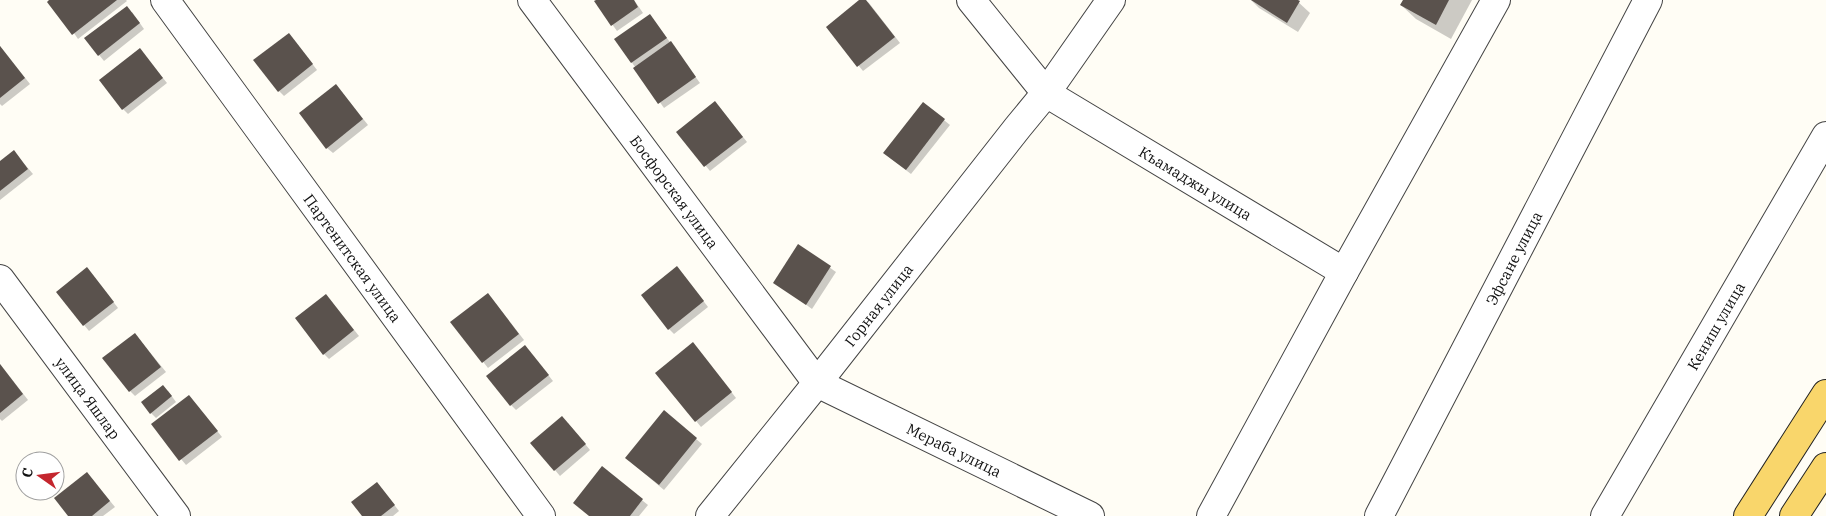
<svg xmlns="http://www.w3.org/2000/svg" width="1826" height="516" font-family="'IBM Plex Serif',serif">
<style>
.shadow{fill:#0003}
.building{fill:#5a524d}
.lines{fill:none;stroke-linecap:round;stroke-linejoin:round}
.minor-casing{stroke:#444;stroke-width:30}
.major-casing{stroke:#222;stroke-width:30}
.minor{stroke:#fff;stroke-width:28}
.major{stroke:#f9d66b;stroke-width:28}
.labels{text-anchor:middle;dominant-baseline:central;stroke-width:5;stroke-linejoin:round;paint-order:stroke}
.street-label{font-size:15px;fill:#111;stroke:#fff}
</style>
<rect width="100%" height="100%" fill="#fffdf5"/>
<g class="shadow">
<path d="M51,0H126L127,1L78,39Z"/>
<path d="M598,0H634L643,13L617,31L596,2Z"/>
<path d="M861,0H865L869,3L900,43L863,71L827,27Z"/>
<path d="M1251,0H1296L1310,13L1298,32L1259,8Z"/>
<path d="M1404,0H1472L1451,39L1416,19L1401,5Z"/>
<path d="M132,12L144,29L104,61L86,39Z"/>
<path d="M650,15L700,83L664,108L616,40Z"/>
<path d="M294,40L317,70L284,96L279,91Z"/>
<path d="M0,46L30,84L2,106L0,104Z"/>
<path d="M140,50L167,83L128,114L123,109Z"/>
<path d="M341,91L368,125L333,153L327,148Z"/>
<path d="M923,103L950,125L911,174L890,158Z"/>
<path d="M720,108L747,142L710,171L678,132Z"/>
<path d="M14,152L33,174L0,200V163Z"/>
<path d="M799,246L836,272L812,309L775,282Z"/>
<path d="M682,273L708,307L674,334L669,329Z"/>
<path d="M92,274L118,308L89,331L57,292Z"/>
<path d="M493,300L524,340L488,368L452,322Z"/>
<path d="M331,301L359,336L329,359L324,354Z"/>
<path d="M135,334L166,372L135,396L130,391Z"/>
<path d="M525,346L553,381L516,410L511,405Z"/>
<path d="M698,349L736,398L701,427L657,373Z"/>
<path d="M0,364L28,400L2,421L0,419Z"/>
<path d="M168,391L176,402L156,418L151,413Z"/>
<path d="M194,402L222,437L186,465L153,425Z"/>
<path d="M664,412L702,444L664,490L632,463Z"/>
<path d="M568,423L590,450L560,476L532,443Z"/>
<path d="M602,468L648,505L639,516H590Z"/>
<path d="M87,473L115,507L103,516H70Z"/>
<path d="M382,489L399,511L393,516H364Z"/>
</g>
<g class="building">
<path d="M49,0H117L72,35L47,2Z"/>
<path d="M596,0H634L638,7L611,26L594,1Z"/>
<path d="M859,0H866L895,37L857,67L826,27Z"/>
<path d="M1251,0H1298L1300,1L1287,23Z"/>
<path d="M1403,0H1449L1436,25L1400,5Z"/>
<path d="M127,6L140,23L98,56L84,38Z"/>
<path d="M650,14L667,38L631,63L614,39Z"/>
<path d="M289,33L313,64L278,92L253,60Z"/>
<path d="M671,41L696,77L658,104L633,68Z"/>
<path d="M0,46L25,78L0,98Z"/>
<path d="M140,48L163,78L122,110L99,80Z"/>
<path d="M336,84L363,119L326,149L299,113Z"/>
<path d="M715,101L743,137L704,167L676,132Z"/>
<path d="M923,102L945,119L906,170L883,153Z"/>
<path d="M14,150L28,169L0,191V161Z"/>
<path d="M798,244L831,266L806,305L773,283Z"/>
<path d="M677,266L704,301L668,330L641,295Z"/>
<path d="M87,267L114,302L83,326L56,292Z"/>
<path d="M488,293L519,334L482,363L450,322Z"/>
<path d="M326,294L354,330L323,355L295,318Z"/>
<path d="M135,333L161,367L129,392L102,358Z"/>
<path d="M693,342L732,392L695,422L655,373Z"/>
<path d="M525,345L549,375L510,406L486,376Z"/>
<path d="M0,364L23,394L0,413Z"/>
<path d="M163,385L172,396L150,414L141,402Z"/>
<path d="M189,395L218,431L179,461L151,424Z"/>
<path d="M664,410L697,438L659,485L625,458Z"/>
<path d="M562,416L586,444L554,471L530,443Z"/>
<path d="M602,466L643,499L630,516H589L573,503Z"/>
<path d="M87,472L110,501L92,516H68L54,498Z"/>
<path d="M377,482L395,505L381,516H362L351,502Z"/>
</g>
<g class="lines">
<defs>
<g id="minor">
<path id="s1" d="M165,0L541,516"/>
<path id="s2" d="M532,0L817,383L1090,516"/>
<path id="s3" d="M971,0L1046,93L1344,272"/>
<path id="s4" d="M0,279L176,516"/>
<path id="s5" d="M710,516L817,383L1018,127L1046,93L1111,0"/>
<path d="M1211,516L1344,272L1496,0"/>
<path id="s6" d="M1379,516L1648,0"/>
<path id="s7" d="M1605,516L1826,136"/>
</g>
<g id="major">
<path d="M1748,516L1826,394"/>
<path d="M1794,516L1826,467"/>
</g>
</defs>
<use href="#minor" class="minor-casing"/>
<use href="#major" class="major-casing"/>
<use href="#minor" class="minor"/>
<use href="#major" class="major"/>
</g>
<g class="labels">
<g class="street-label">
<text stroke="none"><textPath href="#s3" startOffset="294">Къамаджы улица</textPath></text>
<text stroke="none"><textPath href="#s2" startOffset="239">Босфорская улица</textPath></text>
<text stroke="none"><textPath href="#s1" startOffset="319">Партенитская улица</textPath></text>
<text stroke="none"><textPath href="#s6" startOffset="291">Эфсане улица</textPath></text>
<text stroke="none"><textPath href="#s5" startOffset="270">Горная улица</textPath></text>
<text stroke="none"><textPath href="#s7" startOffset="220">Кениш улица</textPath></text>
<text stroke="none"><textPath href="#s4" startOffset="148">улица Яшлар</textPath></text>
<text stroke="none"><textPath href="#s2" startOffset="630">Мераба улица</textPath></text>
</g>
</g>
<g transform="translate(40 476) rotate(284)"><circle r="24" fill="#ffffff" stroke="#a0a0a0"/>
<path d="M0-4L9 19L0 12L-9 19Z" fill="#c4262e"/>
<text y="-8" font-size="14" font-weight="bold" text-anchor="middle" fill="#111111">С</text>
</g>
</svg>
